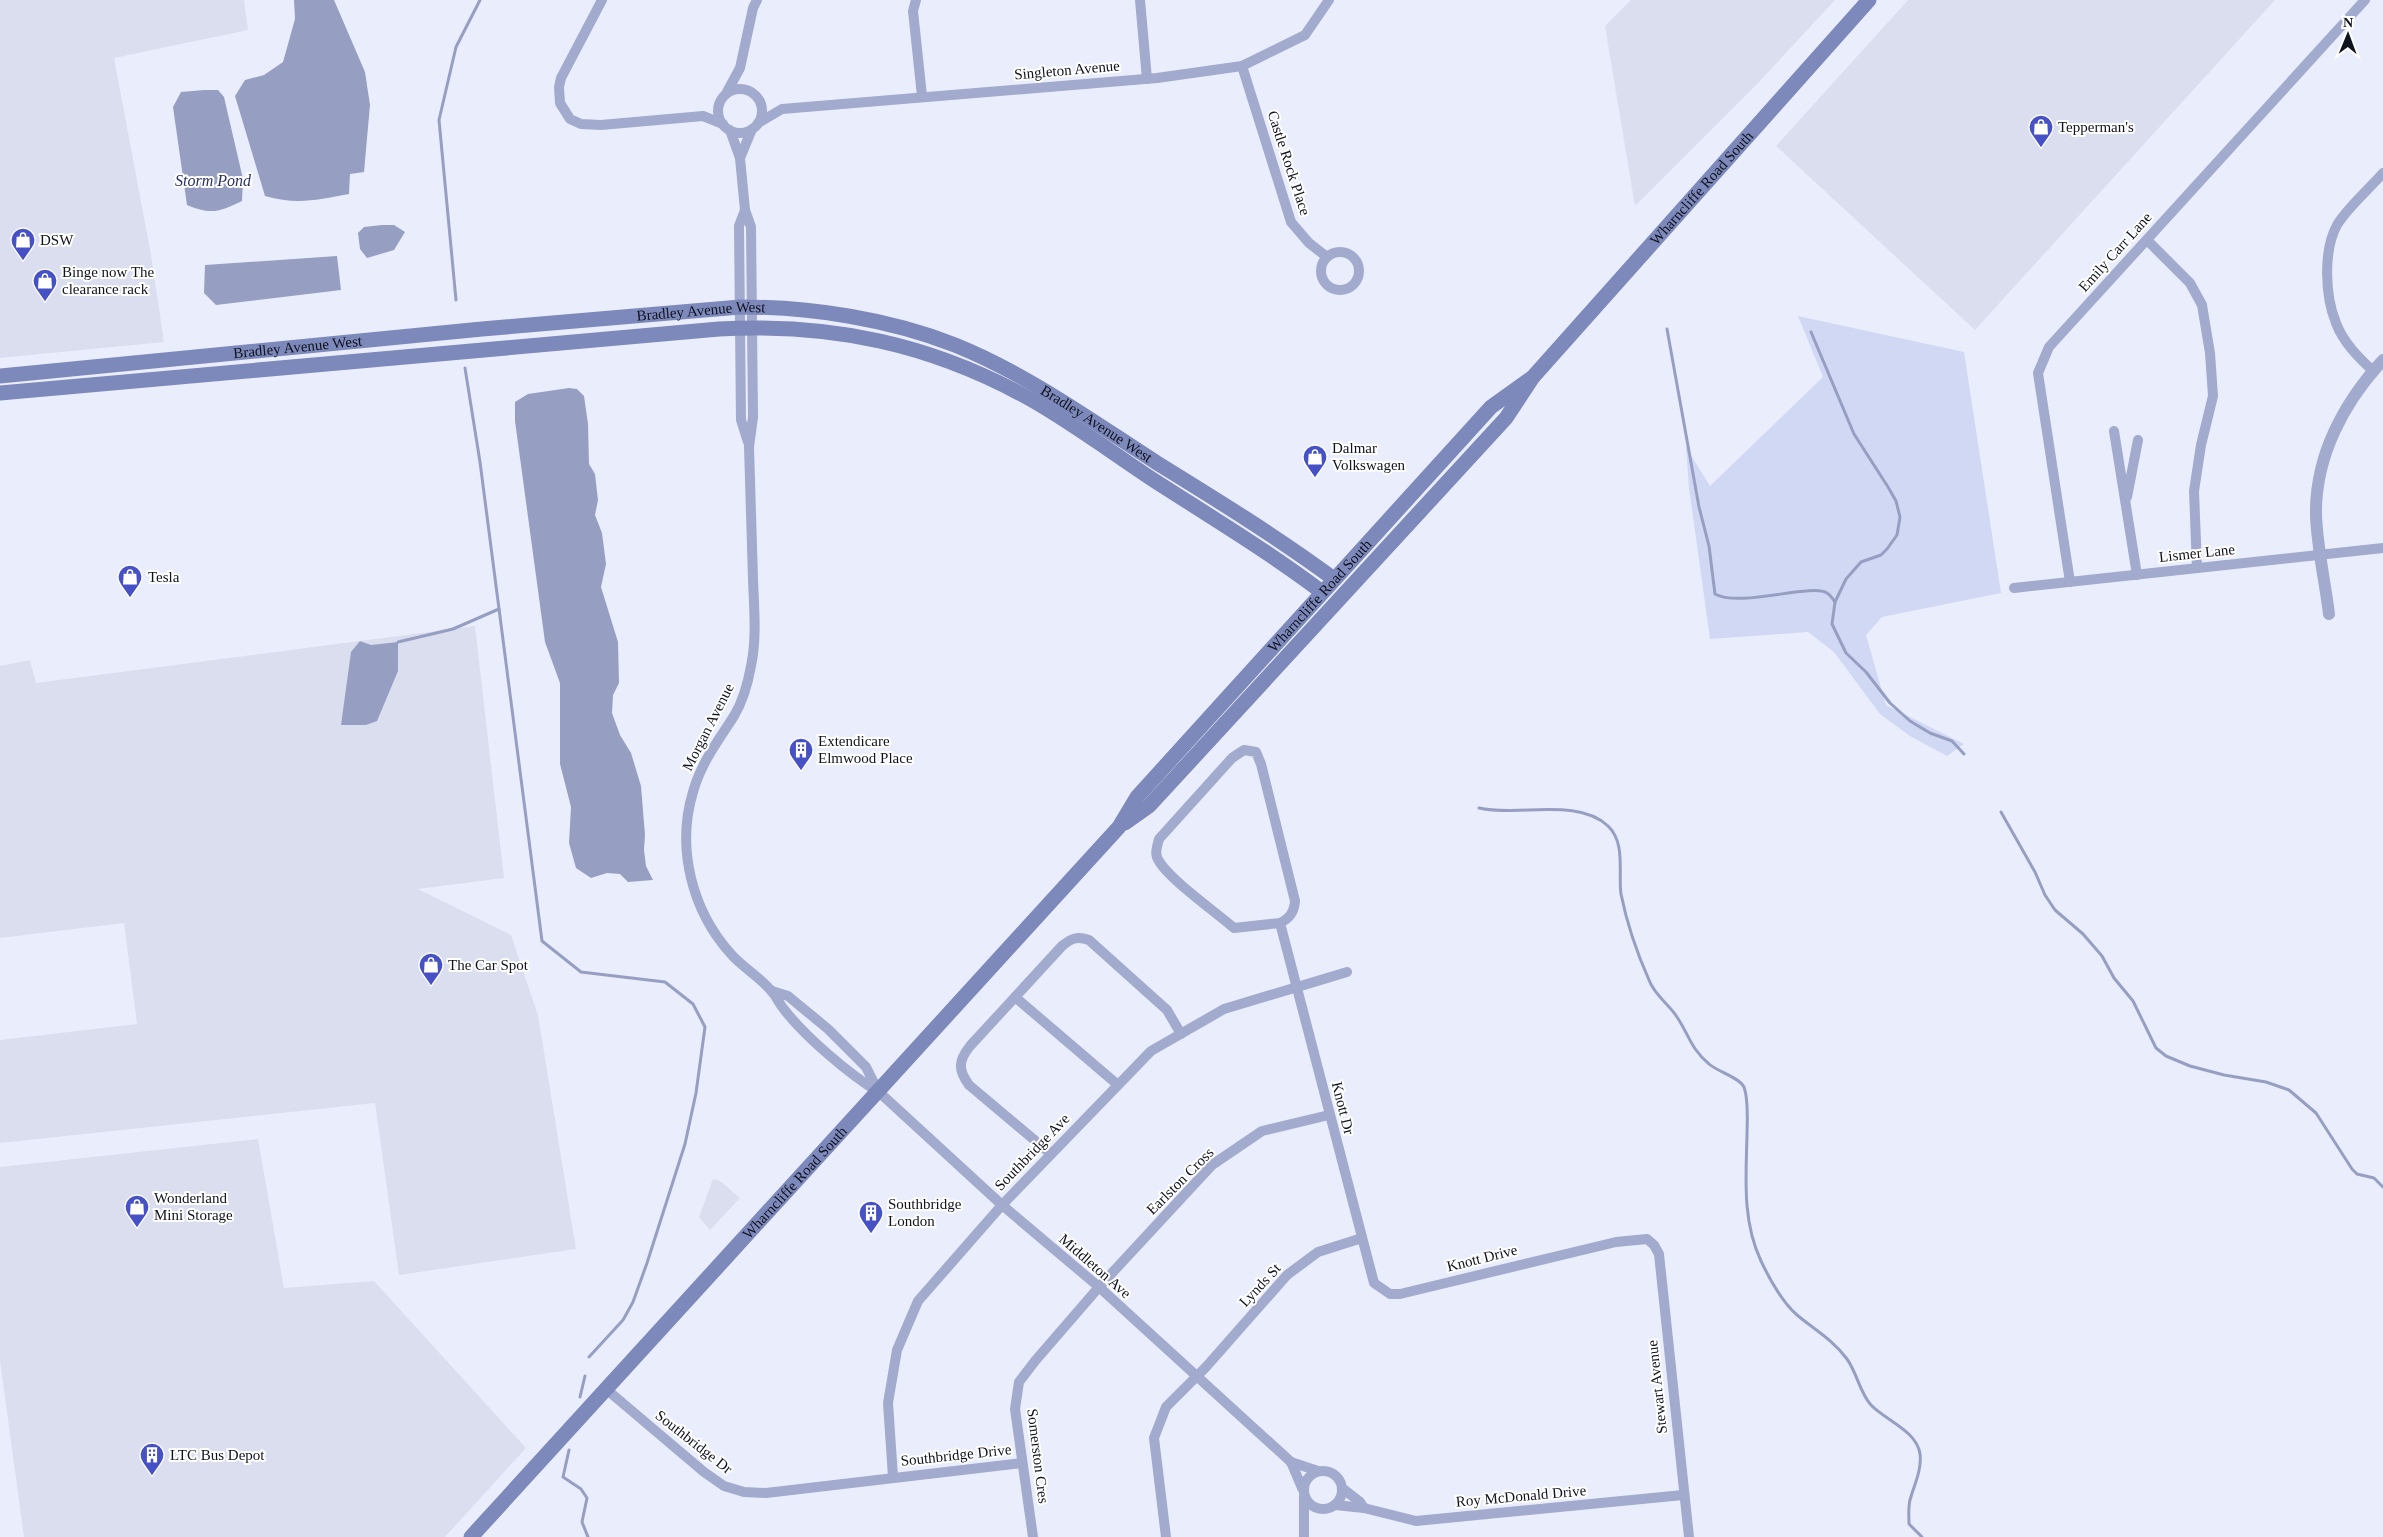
<svg xmlns="http://www.w3.org/2000/svg" width="2383" height="1537" font-family="'Times New Roman',serif">
<style>
.built{fill:#dadeef}
.green{fill:#d1d8f4}
.water{fill:#969fc2}
.lines{fill:none;stroke-linecap:round;stroke-linejoin:round}
.stream{stroke:#969fc2;stroke-width:3}
.minor{stroke:#a2aacd;stroke-width:10}
.tertiary{stroke:#a2aacd;stroke-width:12}
.secondary{stroke:#7d89bb;stroke-width:15}
.labels{text-anchor:middle;dominant-baseline:central;stroke-width:4;stroke-linejoin:round;paint-order:stroke}
.street-label{font-size:15px;fill:#10121e;stroke:#fff}
.poi-label{font-size:15px;fill:#10121e;stroke:#fff;text-anchor:start}
.water-label{font-size:16px;font-style:italic;fill:#2a3160;stroke:#fff}
</style>
<rect width="100%" height="100%" fill="#eaeefc"/>
<g class="built">
<path d="M0,0H244L248,30L114,58L151,255L164,342L0,358Z"/>
<path d="M1631,0H1835L1760,81L1635,206L1605,26Z"/>
<path d="M1908,0H2275L1975,330L1776,146Z"/>
<path d="M475,626L504,878L418,889L511,935L538,1015L576,1249L399,1275L375,1103L0,1143V1040L137,1024L124,923L0,938V666L30,660L36,683Z"/>
<path d="M258,1139L284,1288L374,1281L526,1448L445,1537H24L0,1361V1167Z"/>
<path d="M713,1179L720,1181L740,1198L710,1230L699,1217Z"/>
</g>
<path class="green" d="M1798,316L1964,352L2001,593L1882,617L1866,635L1886,705L1964,744L1947,756L1910,736L1880,714L1834,652L1808,632L1710,639L1689,488L1686,447L1710,486L1823,377Z"/>
<g class="water">
<path d="M294,0H334L365,72L370,105L364,172L350,174L349,194C318,200 296,205 265,196L235,96L245,80L264,75L283,62L295,19Z"/>
<path d="M204,90H218L224,97L243,179L242,201C219,212 211,215 187,205L173,107L181,92Z"/>
<path d="M382,225H394L405,232L394,250L367,258L360,249L358,233L364,227Z"/>
<path d="M337,256L341,290L216,305L204,293L205,265Z"/>
<path d="M569,388L577,389L584,396L588,424L589,464L595,474L598,500L595,515L602,533L606,564L601,587L618,642L619,683L613,695L612,713L620,735L631,753L641,786L645,835L644,850L646,866L653,880L628,882L620,874L607,873L591,878L576,868L569,843L571,807L560,764V683L545,642L515,421V402L528,394Z"/>
<path d="M360,641L371,645L398,642V671L377,721L366,725H341L351,652Z"/>
</g>
<g class="lines">
<g class="stream">
<path d="M456,300L439,120L456,47L480,0"/>
<path d="M1667,329L1699,507L1709,546L1715,594C1740,608 1811,583 1827,593C1830,595 1833,599 1835,602"/>
<path d="M1811,332L1854,434L1888,487L1896,501L1900,517L1897,535L1887,549L1881,555L1861,562L1846,579L1835,602L1832,624L1846,653L1866,672L1890,703L1910,721L1930,733L1952,741L1964,754"/>
<path d="M465,368L480,462L542,941L581,972L665,982L693,1004L705,1027L696,1093L685,1144L647,1263L633,1302L623,1320L589,1357"/>
<path d="M398,642L453,629L499,609"/>
<path d="M1479,808C1517,817 1578,797 1608,826C1626,843 1618,873 1621,894C1627,924 1637,953 1649,980C1655,996 1669,1004 1677,1017C1689,1035 1691,1049 1709,1064C1718,1072 1739,1077 1744,1087C1749,1101 1747,1121 1747,1135C1746,1177 1742,1221 1761,1261C1770,1280 1781,1301 1797,1315C1815,1330 1833,1340 1847,1359C1857,1373 1860,1393 1871,1405C1885,1420 1917,1431 1920,1454C1922,1470 1914,1485 1910,1500C1908,1508 1909,1516 1909,1524L1922,1537"/>
<path d="M2001,812L2035,872L2045,895L2055,910L2083,934L2102,956L2114,978L2133,1001L2156,1048L2166,1056L2190,1066L2224,1075L2266,1082L2289,1090L2316,1113L2352,1169L2357,1174L2374,1178L2383,1187"/>
<path d="M580,1397L585,1376"/>
<path d="M569,1450L563,1477L581,1489L587,1498L582,1522L588,1537"/>
</g>
<g class="minor">
<path d="M602,0L561,78L559,87L560,103L570,119L581,124L601,125L703,116L723,124"/>
<path d="M916,0L913,11L922,96"/>
<path d="M1140,0L1147,79"/>
<path d="M1242,66L1291,222L1309,243L1327,257"/>
<circle cx="740" cy="111" r="22"/>
<path d="M727,92L740,68L753,8L757,0"/>
<path d="M758,123L782,109L1157,78L1242,66L1305,35L1329,0"/>
<path d="M730,130L740,158L745,210L751,227L753,417L749,447C750,491 752,535 753,579C754,608 757,638 751,666C748,683 743,701 734,716C718,741 701,763 693,792C676,848 692,911 731,954C743,968 762,978 773,993C777,998 779,1003 783,1008C804,1036 850,1075 880,1093L1002,1205L1099,1287L1291,1462L1318,1471"/>
<path d="M740,158L752,129"/>
<path d="M745,210L739,226L741,420L748,442"/>
<path d="M2147,240L2190,283L2202,305L2210,353L2213,396L2201,445L2194,491L2197,568"/>
<circle cx="1340" cy="271" r="19"/>
<path d="M2373,371C2358,357 2343,342 2336,323C2325,296 2323,251 2337,225C2347,208 2369,189 2383,173"/>
<path d="M2114,431L2137,575"/>
<path d="M2127,497L2138,440"/>
<path d="M2070,582L2038,373L2049,347L2365,0"/>
<path d="M2014,588L2383,548"/>
<path d="M1280,923L1234,928C1217,913 1169,879 1159,861C1154,854 1157,847 1159,839L1232,758L1244,750L1256,752L1261,764L1295,901C1294,912 1290,918 1280,923L1374,1283L1390,1294H1400L1616,1242L1647,1239L1654,1245L1659,1254L1689,1537"/>
<path d="M772,991L788,996L828,1029L866,1067L879,1093"/>
<path d="M1015,997L1118,1085"/>
<path d="M1051,1154L969,1085C958,1070 958,1061 970,1046L1062,946C1072,938 1077,936 1089,940L1167,1010L1181,1034"/>
<path d="M606,1389L704,1472L724,1486L744,1492L766,1493L1022,1463"/>
<path d="M1291,1462L1303,1490"/>
<circle cx="1323" cy="1490" r="19"/>
<path d="M893,1477L888,1403L897,1350L918,1301L1002,1205L1151,1051L1224,1009L1347,972"/>
<path d="M1342,1488L1360,1502L1364,1508"/>
<path d="M1335,1505L1364,1508L1416,1521L1683,1495"/>
<path d="M1033,1537L1015,1409L1019,1382L1035,1361L1099,1287L1212,1165L1262,1131L1329,1115"/>
<path d="M1166,1537L1154,1438L1166,1407L1206,1367L1287,1275L1318,1252L1362,1238"/>
<path d="M1304,1537V1496"/>
</g>
<path class="tertiary" d="M2329,614C2325,581 2317,547 2316,515C2315,456 2344,402 2383,360"/>
<g class="secondary">
<path id="s1" d="M0,376L482,329L740,307C812,307 889,319 955,345C1027,374 1092,421 1157,463C1217,500 1277,537 1334,579"/>
<path d="M0,393L719,329C833,323 932,344 1032,400C1074,424 1114,454 1155,481C1211,517 1269,552 1322,592"/>
<path id="s2" d="M1125,823L1149,806L1506,418L1533,377L1869,0"/>
<path id="s3" d="M471,1537C686,1300 904,1065 1119,827L1137,797L1491,407L1533,377"/>
</g>
</g>
<defs>
<symbol id="shop-pin" viewBox="-11 -11 22 30"><path d="M0 17L-7.5 6A9.5 9.5 0 1 1 7.5 6Z" fill="#4751c6" stroke="#fff"/><path d="M-5-2.5h2.3a2.7 3.5 0 0 1 5.4 0H5L5.5 6h-11ZM-1.5-2.5h3a1.5 2.3 0 0 0-3 0Z" fill="#fff"/></symbol>
<symbol id="building-pin" viewBox="-11 -11 22 30"><path d="M0 17L-7.5 6A9.5 9.5 0 1 1 7.5 6Z" fill="#4751c6" stroke="#fff"/><path d="M-4-6H4V6H1V3H-1V6H-4ZM-2.5-4.3h1.7v1.8h-1.7ZM.8-4.3h1.7v1.8H.8ZM-2.5-1h1.7V.8h-1.7ZM.8-1h1.7V.8H.8Z" fill="#fff"/></symbol>
</defs>
<g fill-rule="evenodd">
<use href="#shop-pin" x="2027" y="113" width="28" height="38"/>
<use href="#shop-pin" x="9" y="226" width="28" height="38"/>
<use href="#shop-pin" x="31" y="267" width="28" height="38"/>
<use href="#shop-pin" x="1301" y="443" width="28" height="38"/>
<use href="#shop-pin" x="116" y="563" width="28" height="38"/>
<use href="#building-pin" x="787" y="736" width="28" height="38"/>
<use href="#shop-pin" x="417" y="951" width="28" height="38"/>
<use href="#shop-pin" x="123" y="1193" width="28" height="38"/>
<use href="#building-pin" x="857" y="1199" width="28" height="38"/>
<use href="#building-pin" x="138" y="1441" width="28" height="38"/>
</g>
<g class="labels">
<g class="street-label">
<text transform="translate(1067 70) rotate(-5)">Singleton Avenue</text>
<text transform="translate(1289 163) rotate(72)">Castle Rock Place</text>
<text stroke="none"><textPath href="#s2" startOffset="859">Wharncliffe Road South</textPath></text>
<text transform="translate(2115 252) rotate(-48)">Emily Carr Lane</text>
<text stroke="none"><textPath href="#s1" startOffset="704">Bradley Avenue West</textPath></text>
<text stroke="none"><textPath href="#s1" startOffset="299">Bradley Avenue West</textPath></text>
<text stroke="none"><textPath href="#s1" startOffset="1125">Bradley Avenue West</textPath></text>
<text transform="translate(2197 553) rotate(-6)">Lismer Lane</text>
<text stroke="none"><textPath href="#s3" startOffset="1268">Wharncliffe Road South</textPath></text>
<text transform="translate(708 727) rotate(-63)">Morgan Avenue</text>
<text transform="translate(1343 1108) rotate(76)">Knott Dr</text>
<text transform="translate(1032 1152) rotate(-46)">Southbridge Ave</text>
<text transform="translate(1180 1181) rotate(-45)">Earlston Cross</text>
<text stroke="none"><textPath href="#s3" startOffset="480">Wharncliffe Road South</textPath></text>
<text transform="translate(1482 1258) rotate(-14)">Knott Drive</text>
<text transform="translate(1095 1266) rotate(41)">Middleton Ave</text>
<text transform="translate(1260 1285) rotate(-47)">Lynds St</text>
<text transform="translate(1657 1387) rotate(-96)">Stewart Avenue</text>
<text transform="translate(694 1442) rotate(38)">Southbridge Dr</text>
<text transform="translate(956 1455) rotate(-6)">Southbridge Drive</text>
<text transform="translate(1038 1456) rotate(83)">Somerston Cres</text>
<text transform="translate(1521 1496) rotate(-5)">Roy McDonald Drive</text>
</g>
<g class="poi-label">
<text x="2058" y="127">Tepperman's</text>
<text x="40" y="240">DSW</text>
<text x="62" y="272">Binge now The<tspan x="62" dy="17">clearance rack</tspan></text>
<text x="1332" y="448">Dalmar<tspan x="1332" dy="17">Volkswagen</tspan></text>
<text x="148" y="577">Tesla</text>
<text x="818" y="741">Extendicare<tspan x="818" dy="17">Elmwood Place</tspan></text>
<text x="448" y="965">The Car Spot</text>
<text x="154" y="1198">Wonderland<tspan x="154" dy="17">Mini Storage</tspan></text>
<text x="888" y="1204">Southbridge<tspan x="888" dy="17">London</tspan></text>
<text x="170" y="1455">LTC Bus Depot</text>
</g>
<g class="water-label">
<text x="213" y="180">Storm Pond</text>
</g>
</g>
<g transform="translate(2348 35) rotate(1)" stroke="#ffffff" stroke-width="4" paint-order="stroke">
<path d="M0-4L9 19L0 12L-9 19Z" fill="#10121e"/>
<text y="-8" font-size="14" font-weight="bold" text-anchor="middle" fill="#10121e">N</text>
</g>
</svg>
